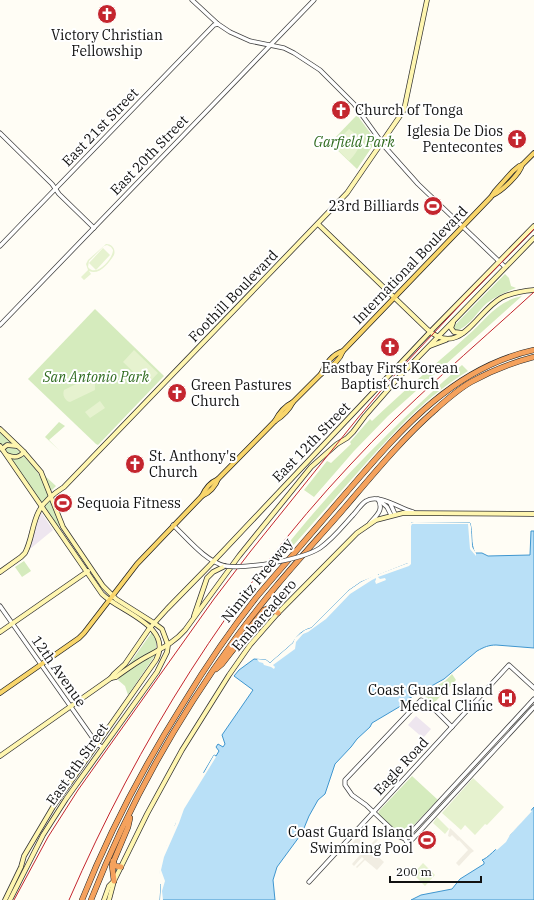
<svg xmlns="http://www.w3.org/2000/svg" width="534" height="900" font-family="'IBM Plex Serif',serif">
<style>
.industrial{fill:#eee6ef}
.green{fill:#d5ebbd}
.pitch{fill:#e6f2cf;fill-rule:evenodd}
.plaza{fill:#f1ede2}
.water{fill:#b9e0f7;stroke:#3f96cf}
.pier{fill:#fffdf5}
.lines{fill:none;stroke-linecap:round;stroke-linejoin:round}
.tertiary-casing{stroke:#444;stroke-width:5}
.secondary-casing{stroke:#333;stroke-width:5.5}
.primary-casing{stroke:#222;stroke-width:5.5}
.motorway-casing{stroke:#222;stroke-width:6}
.tertiary{stroke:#fff;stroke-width:3.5}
.secondary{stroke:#fff6b0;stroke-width:4}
.primary{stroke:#f9d66b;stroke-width:4}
.motorway{stroke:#f5a25d;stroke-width:5}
.rail{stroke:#c4262e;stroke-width:1}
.tertiary-bridge-casing{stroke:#444;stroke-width:5;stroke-linecap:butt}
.tertiary-bridge{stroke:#fff;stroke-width:3.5}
.labels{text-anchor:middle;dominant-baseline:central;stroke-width:4;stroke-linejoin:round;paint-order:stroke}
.poi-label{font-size:14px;fill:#111;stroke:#fff;text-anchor:start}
.street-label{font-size:14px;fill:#111;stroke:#fff}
.park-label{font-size:14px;font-style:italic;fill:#2f6b1f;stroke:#fff}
</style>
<rect width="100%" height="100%" fill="#fffdf5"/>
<g class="industrial">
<path d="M41,512L53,530L30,549L29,548Z"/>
<path d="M416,716L431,729L423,738L408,725Z"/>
</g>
<g class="green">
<path d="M357,115L376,141L357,169L330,143Z"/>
<path d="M505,274L509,278L511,286L516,288C506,292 496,296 487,303C477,312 469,327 456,331L454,330V326Z"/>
<path d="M522,296L388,416L354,451L314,497L304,490L327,461L331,463L351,444L350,442L370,419L372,421C403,391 435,365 466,337C486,320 495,302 522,296Z"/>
<path d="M95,309L164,376L98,445L96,444L28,379Z"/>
<path d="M462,365L468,371C427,396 398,428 366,463C338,494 311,526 283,557L276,559C331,488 395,424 462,365Z"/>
<path d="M59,422L65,426L49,440L60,451L45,437Z"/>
<path d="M0,432L34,467L43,481L44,475L56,486L48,494L60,525L58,526L0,443Z"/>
<path d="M24,561L31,571L22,577L15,567Z"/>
<path d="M152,632L156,641V654L128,695L125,686L118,680Z"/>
<path d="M452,674L456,680L433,704L422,694L445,681Z"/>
<path d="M412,776L438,800L406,833L395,830L378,814L379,811Z"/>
</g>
<g class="pitch">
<path d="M349,129C365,140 360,149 349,161L334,146V144Z"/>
<path d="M106,244C112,244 116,249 114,255C109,263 99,276 89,271L91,274L84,280L81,277L88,270L86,264L88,260ZM107,245L111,247L113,250C113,259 96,278 88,267L89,261L104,246Z"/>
<path d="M103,248L110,255L96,270L89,263Z"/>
<path d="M134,350L158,373L147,385L123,362Z"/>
<path d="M90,377L95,382V390L70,402C65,401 62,395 64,390Z"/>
<path d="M100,401L105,408L90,418L85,412Z"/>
<path d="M473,778L504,807L487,825L485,824L475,835L465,825L461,830L442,813Z"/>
<path d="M437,817L449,829L445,834L433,823Z"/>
<path d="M423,863L435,875L425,886L413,874Z"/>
</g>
<g class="plaza">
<path d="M450,828L474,851L471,853L459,866L456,863L468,850L459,840L458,841L452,835L450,837L448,836L449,831Z"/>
<path d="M357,837L368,847L376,839L378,840L370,849L371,850L379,842L381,843L373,852L384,862L377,870L365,860L357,868L356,867L364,859L362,857L354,866L352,864L360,855L350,846Z"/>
</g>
<g class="water">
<path d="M411,523H470C473,533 470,543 475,553H482L488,556L530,555L531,531H534V648L496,645C489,645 484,647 477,651L444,679L408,699L399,707L372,723L370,727L357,739L351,747L335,764L325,794L318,800L309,816L302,833L277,867L273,880L275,900H160L161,885L160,864L181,811L214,755L216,756L219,751L216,747L218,744L223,747L225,744L222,735L253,690L234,676L239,670L254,659L266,660L270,663L293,643C297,635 303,630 311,628L348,591L361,582L409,563L410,525Z"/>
<path d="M534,807V900H411L421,895L452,889L460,879L484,864V862L482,860C491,858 525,817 534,807Z"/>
</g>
<g class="pier">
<path d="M414,522L470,523L471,527L472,547L476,553V556L470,549L468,524H412L411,526V564L409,566L378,577L380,579L385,578L386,580L376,584L375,581L376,580V578L372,580L350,594L326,619L308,632L303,634L296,642L295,649L273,665L275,667L274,669L271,667L264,665L263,663L259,662L257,659L266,660L270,663L293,643L295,638L305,630L311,628L348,591L361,582L375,575H379V574L408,563V526L410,523Z"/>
<path d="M214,755L216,757L184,809L179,823L164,857L161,870L165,881L162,891L163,900H160L161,884H159V880L160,879L159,870H157L159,856L161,855L166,846L171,830L175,825L179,809L183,805L202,772L204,773Z"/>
<path d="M529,809L532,811L510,835L506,842L497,850L495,849V847L504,839Z"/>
</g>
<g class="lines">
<defs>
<g id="tertiary">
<path d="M192,0L218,24L230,32L250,41L284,48L294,53L320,70L354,104L385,147L418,184L505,267"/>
<path d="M0,133L52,184L59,194L94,228"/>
<path d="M0,246L214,25L218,24"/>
<path d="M0,325L314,0"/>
<path d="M379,500L387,507L391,515"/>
<path d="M390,503L395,514"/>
<path d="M353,515C357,511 361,504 366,501C378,493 399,508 413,512"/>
<path d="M370,523C377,515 384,510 378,499"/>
<path d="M173,525C188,539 205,561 225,566"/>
<path d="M0,606L97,744L102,747"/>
<path d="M452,727L427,702L421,700L345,780V785L352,795L366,805L400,837L405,839L408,844L534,707"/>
<path d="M405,839L534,699"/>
<path d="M309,882L509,665L534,688"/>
</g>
<g id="secondary">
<path d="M318,224L427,329C460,359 476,312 501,298C511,293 523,291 534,290"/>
<path d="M453,323L451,328L454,332L463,333"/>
<path d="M430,346L446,340"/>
<path d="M0,429L24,452L41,472L63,527L103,586L116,599L154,623L162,629L168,645L167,652L157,672L66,799L43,835L10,900"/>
<path d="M0,446L102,594C120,612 174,626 156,660L53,807L24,856L21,867L5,900"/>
<path d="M2,449L7,445L17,446"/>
<path d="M7,455C14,458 19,458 24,452"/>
<path d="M0,572L21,557L25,553C32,540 32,524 39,511C44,501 56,492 64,487L347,193L404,110L427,0"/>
<path d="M194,616L207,578L213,572L225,566"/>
<path d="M0,632L88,571"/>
<path d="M111,678L114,674L125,664L149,629L167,609L210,565L430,332L534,226"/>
<path d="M0,756L111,678L116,677C126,670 135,663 146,657C160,649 174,643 185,630L239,556L311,467L337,444L347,438L353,432L365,416L400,376L534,238"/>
<path d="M104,900L109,886L114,881"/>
<path d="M109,900L114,881L147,814L182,750L229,675L250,645L278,613L357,533L376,520L403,513L534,514"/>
</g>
<g id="primary">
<path d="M493,195C502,191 520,174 522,165"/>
<path d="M321,374C325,364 333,354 343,351L491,197L495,191L513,171L519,166L522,165L534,153"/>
<path d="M275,421C279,413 285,406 293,402L321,374C329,369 340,360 343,351"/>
<path d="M202,496C209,493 216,486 218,479"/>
<path d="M0,693L79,638L84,633L137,564L202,496C205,489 211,482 218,479L275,421C283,416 289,410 293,402"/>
</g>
<g id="motorway">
<path d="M216,669L222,664L264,610L269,608L273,609L278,613"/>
<path d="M113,861L115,866L121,867"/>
<path d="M114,881L112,865L128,827L130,818"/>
<path d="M82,900C109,832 144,766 183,704C206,666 231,629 259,594C288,560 317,527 346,493C399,432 451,368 534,350"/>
<path d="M91,900C127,808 177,719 235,639C267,594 305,553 341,512C371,477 400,441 434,411C445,401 457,390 471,382C491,371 511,363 534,357"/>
</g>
</defs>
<use href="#tertiary" class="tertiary-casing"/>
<use href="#secondary" class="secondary-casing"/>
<use href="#primary" class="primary-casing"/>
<use href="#motorway" class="motorway-casing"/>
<use href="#tertiary" class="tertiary"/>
<use href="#secondary" class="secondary"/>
<use href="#primary" class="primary"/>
<use href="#motorway" class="motorway"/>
<g class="rail">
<path d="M14,900L48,837L78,790L214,599L250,552L357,419L390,380L460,305L534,229"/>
<path d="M69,900C138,741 231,592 350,465C407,403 472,349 534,292"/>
</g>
<defs>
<path id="tertiary-bridge" d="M225,566C247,569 301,560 320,548C333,539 343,526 353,515"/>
</defs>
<use href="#tertiary-bridge" class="tertiary-bridge-casing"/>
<use href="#tertiary-bridge" class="tertiary-bridge"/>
</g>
<defs>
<symbol id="church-disc" viewBox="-11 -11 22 22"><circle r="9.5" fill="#c4262e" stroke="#fff"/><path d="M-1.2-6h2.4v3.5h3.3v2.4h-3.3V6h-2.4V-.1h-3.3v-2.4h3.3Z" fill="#fff"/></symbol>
<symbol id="stadium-disc" viewBox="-11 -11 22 22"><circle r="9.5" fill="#c4262e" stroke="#fff"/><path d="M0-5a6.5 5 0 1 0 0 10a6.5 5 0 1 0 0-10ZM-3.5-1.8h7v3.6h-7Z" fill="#fff"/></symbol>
<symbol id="hospital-disc" viewBox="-11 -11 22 22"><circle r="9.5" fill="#c4262e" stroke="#fff"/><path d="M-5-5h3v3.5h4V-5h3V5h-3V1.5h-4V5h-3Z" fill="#fff"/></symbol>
</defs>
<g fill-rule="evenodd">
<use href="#church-disc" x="96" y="3" width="22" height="22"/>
<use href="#church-disc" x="330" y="99" width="22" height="22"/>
<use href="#church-disc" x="506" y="128" width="22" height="22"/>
<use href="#stadium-disc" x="422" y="195" width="22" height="22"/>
<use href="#church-disc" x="379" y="336" width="22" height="22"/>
<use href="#church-disc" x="166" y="382" width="22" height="22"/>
<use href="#church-disc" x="124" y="453" width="22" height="22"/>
<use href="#stadium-disc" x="52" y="492" width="22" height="22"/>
<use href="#hospital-disc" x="496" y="687" width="22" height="22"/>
<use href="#stadium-disc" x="416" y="829" width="22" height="22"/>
</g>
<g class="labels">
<g class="poi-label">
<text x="107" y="35" text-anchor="middle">Victory Christian<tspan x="107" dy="16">Fellowship</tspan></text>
<text x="355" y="110">Church of Tonga</text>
<text x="503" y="131" text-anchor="end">Iglesia De Dios<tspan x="503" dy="16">Pentecontes</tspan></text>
<text x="419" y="206" text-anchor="end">23rd Billiards</text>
<text x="390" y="368" text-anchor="middle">Eastbay First Korean<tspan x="390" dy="16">Baptist Church</tspan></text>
<text x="191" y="385">Green Pastures<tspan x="191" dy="16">Church</tspan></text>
<text x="149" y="456">St. Anthony's<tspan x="149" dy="16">Church</tspan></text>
<text x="77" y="503">Sequoia Fitness</text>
<text x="493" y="690" text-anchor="end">Coast Guard Island<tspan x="493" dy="16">Medical Clinic</tspan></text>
<text x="413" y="832" text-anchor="end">Coast Guard Island<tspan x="413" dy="16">Swimming Pool</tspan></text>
</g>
<g class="street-label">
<text transform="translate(100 127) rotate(-46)">East 21st Street</text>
<text transform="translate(149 155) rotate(-46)">East 20th Street</text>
<text transform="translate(410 265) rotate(-46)">International Boulevard</text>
<text transform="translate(233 296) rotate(-46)">Foothill Boulevard</text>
<text transform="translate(311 442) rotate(-46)">East 12th Street</text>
<text transform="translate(257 580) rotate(-51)">Nimitz Freeway</text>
<text transform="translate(264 615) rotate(-49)">Embarcadero</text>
<text transform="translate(59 671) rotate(55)">12th Avenue</text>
<text transform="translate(77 764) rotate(-55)">East 8th Street</text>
<text transform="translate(401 766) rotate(-47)">Eagle Road</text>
</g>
<g class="park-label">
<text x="354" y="142">Garfield Park</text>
<text x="96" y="377">San Antonio Park</text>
</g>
</g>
<path d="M390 876v6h91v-6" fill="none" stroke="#111111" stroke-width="2"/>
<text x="396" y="876" font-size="12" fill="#111111" stroke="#ffffff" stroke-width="3" paint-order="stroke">200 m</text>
</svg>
